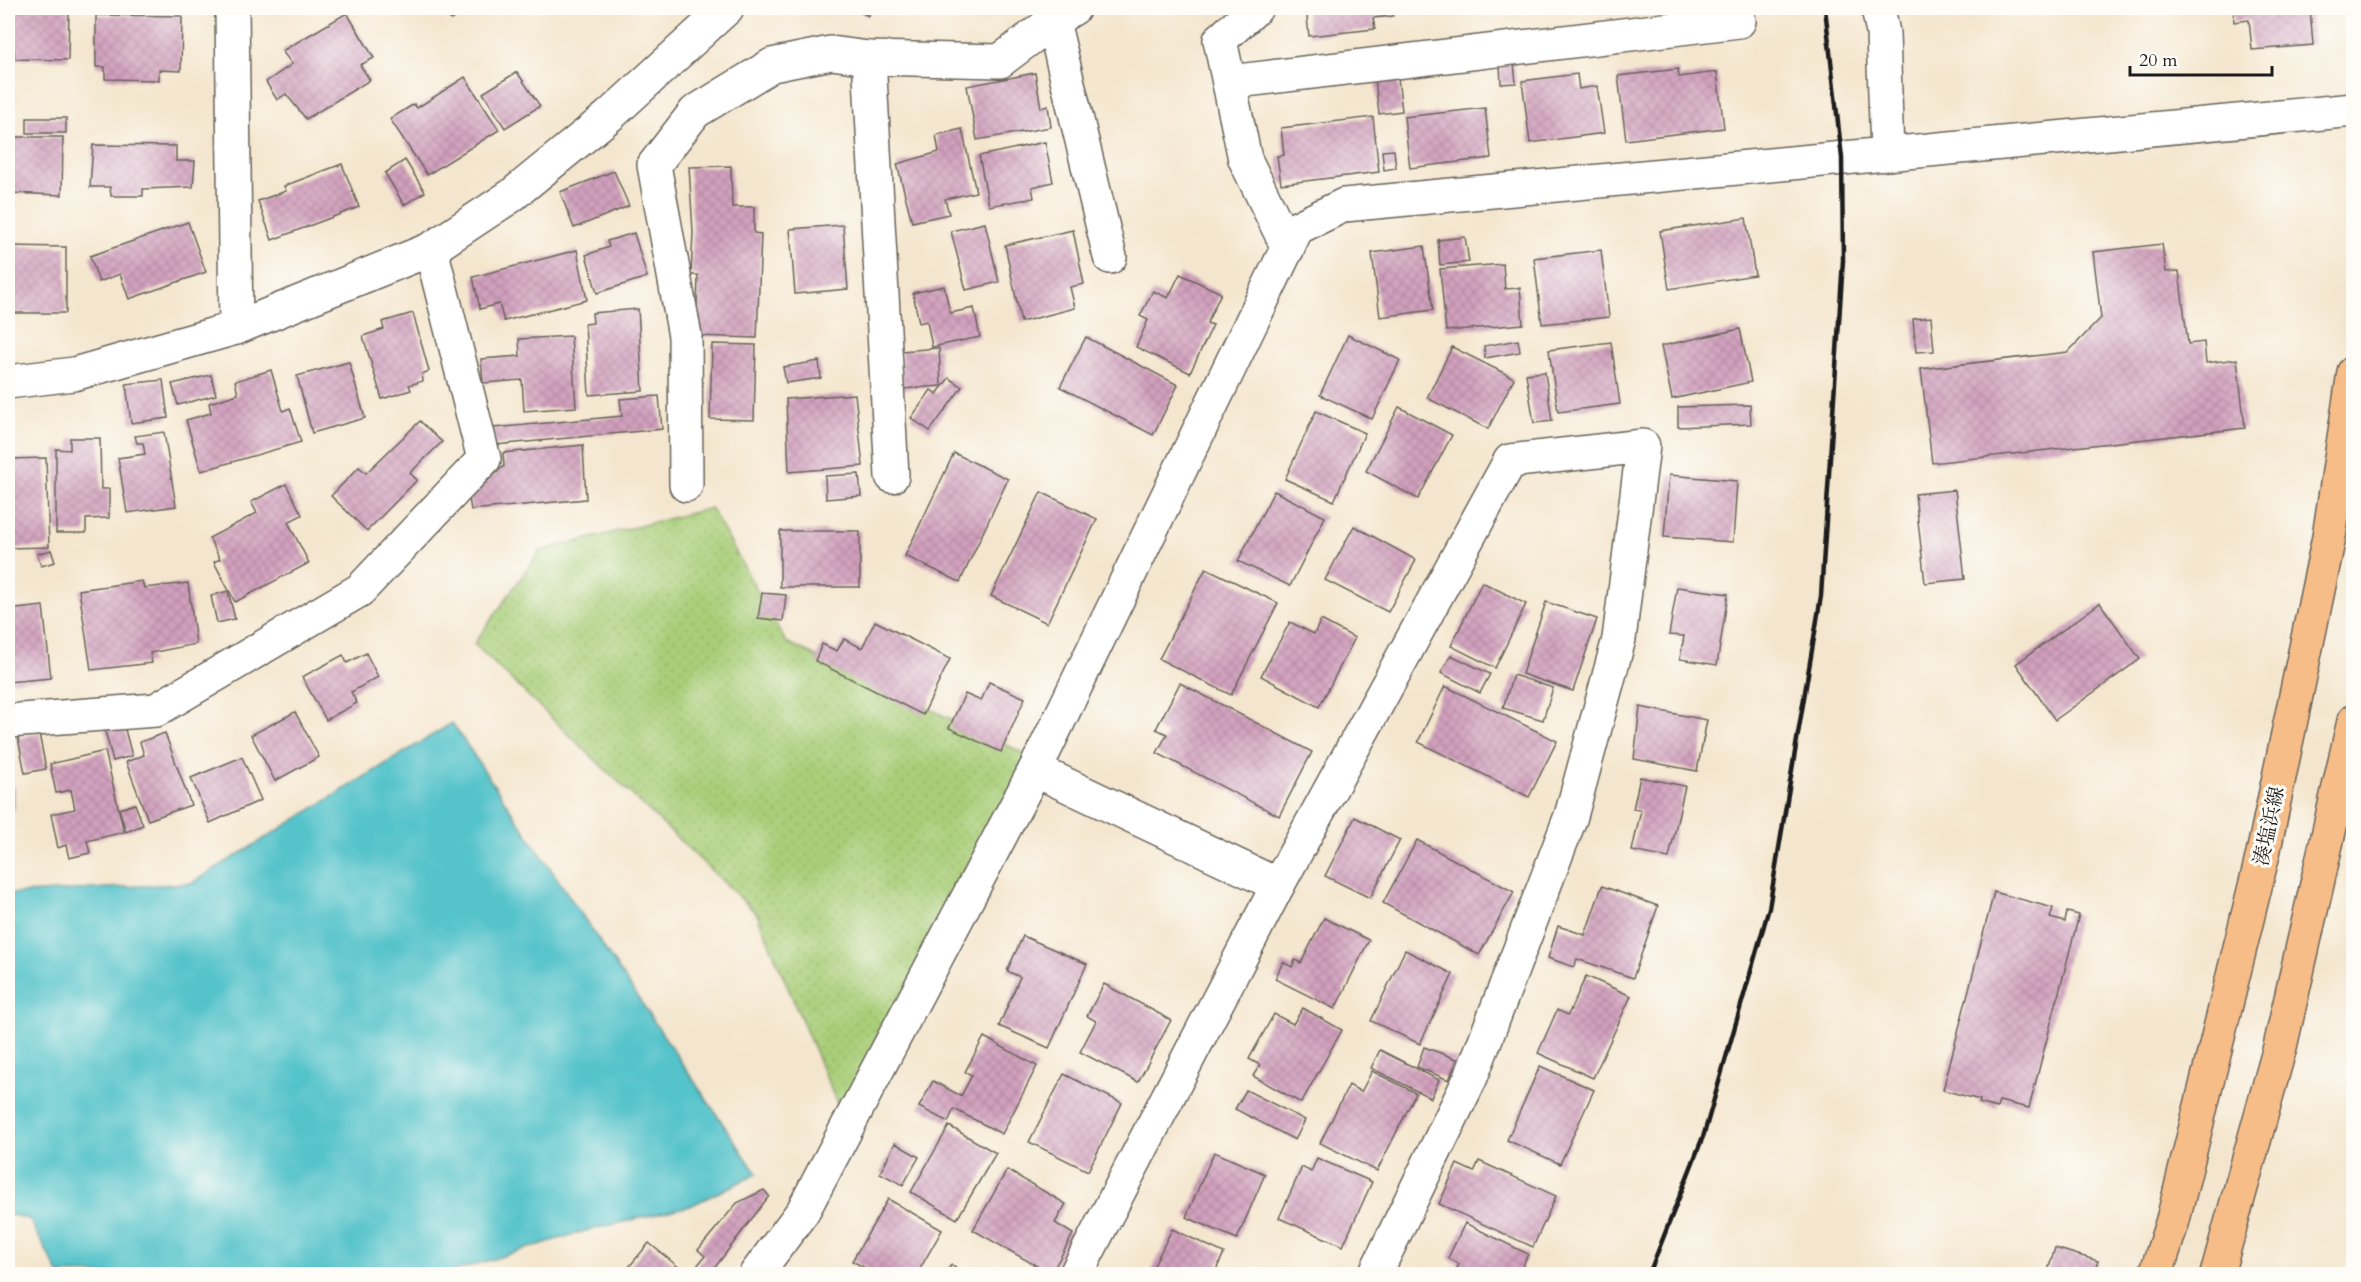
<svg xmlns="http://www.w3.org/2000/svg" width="2361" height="1282" font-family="Cardo,'Noto Serif JP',serif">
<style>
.green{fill:url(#green-dots);stroke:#62754a;stroke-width:1.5}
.water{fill:#55c3ca;stroke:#387073;stroke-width:1.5}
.building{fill:url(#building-cross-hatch)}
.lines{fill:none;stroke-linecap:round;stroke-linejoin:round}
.minor-casing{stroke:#68635a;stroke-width:36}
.major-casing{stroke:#68635a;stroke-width:36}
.minor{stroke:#fff;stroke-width:33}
.major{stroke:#f7bd88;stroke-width:33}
.rail{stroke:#1c1c1c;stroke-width:4.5}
.labels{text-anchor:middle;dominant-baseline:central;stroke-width:6;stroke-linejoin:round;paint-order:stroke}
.street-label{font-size:20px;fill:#1c1c1c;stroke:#fdfcf7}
</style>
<defs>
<pattern id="green-dots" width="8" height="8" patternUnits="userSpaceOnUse" patternTransform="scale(1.5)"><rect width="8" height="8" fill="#a9ce78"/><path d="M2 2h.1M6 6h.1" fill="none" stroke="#91b067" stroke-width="1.8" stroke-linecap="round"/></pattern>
<pattern id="building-cross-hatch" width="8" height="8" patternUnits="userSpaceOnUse" patternTransform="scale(1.5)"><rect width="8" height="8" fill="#d1a0bd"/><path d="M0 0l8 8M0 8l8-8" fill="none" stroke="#b389a2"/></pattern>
</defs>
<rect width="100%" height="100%" fill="#fdfcf7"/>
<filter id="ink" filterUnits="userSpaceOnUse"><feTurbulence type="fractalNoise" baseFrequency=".0167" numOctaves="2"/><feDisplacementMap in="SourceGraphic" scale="12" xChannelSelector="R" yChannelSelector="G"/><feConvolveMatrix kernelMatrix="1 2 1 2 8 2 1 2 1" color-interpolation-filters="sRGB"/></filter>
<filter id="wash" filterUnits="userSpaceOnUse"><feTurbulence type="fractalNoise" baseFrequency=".008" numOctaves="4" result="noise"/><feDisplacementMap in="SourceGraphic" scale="24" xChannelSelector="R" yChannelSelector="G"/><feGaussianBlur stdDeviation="1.35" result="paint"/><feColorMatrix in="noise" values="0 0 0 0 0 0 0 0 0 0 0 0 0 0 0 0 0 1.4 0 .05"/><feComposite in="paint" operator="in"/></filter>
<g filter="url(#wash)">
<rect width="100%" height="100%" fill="#f4e6ce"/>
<path class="green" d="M711,508L786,642L1045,763L852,1139L757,914L474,644L540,551Z"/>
<path class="water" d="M452,723L757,1174L690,1206L581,1232L445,1274H59L29,1219L8,1214V894L192,883Z"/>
<g id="blocks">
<g class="building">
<path d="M8,8H69L68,60L14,59V49H8Z"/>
<path d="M443,8H471L451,20Z"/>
<path d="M853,8H872L868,16Z"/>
<path d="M1306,8H1393V16L1373,18L1375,29L1309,36Z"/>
<path d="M2233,8H2310L2313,45L2252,50L2249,20L2234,22Z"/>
<path d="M347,13L374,58L360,65L370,80L306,119L286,94L277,100L266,82L292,64L282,51Z"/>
<path d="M96,15L182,16L181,71L159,70V80L105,79V67H96Z"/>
<path d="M1514,63L1516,83L1501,84L1500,64Z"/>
<path d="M1678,69L1679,77L1717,72L1724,128L1626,140L1618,76Z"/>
<path d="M517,72L540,106L505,128L483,93Z"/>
<path d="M1035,73L1041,108L1048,106L1051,127L977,140L967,86Z"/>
<path d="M1577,74L1579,89L1597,86L1604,133L1530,143L1522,81Z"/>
<path d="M465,77L499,130L427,175L390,119L414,104L417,108Z"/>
<path d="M1398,78L1402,111L1379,114L1375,80Z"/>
<path d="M1485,108L1491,158L1410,168L1404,117Z"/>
<path d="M1373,117L1379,172L1281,184L1277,156L1284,155L1281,128Z"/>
<rect x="27" y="118" width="39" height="15"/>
<path d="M962,129L976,192L945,199L949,214L912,222L897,164L939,152L936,135Z"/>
<path d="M8,137H63L62,195L8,193Z"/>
<path d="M1045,142L1053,182L1032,187L1034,198L989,206L979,156Z"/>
<path d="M93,145L176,146V161H195L193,187L143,189V196H111L110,187H90Z"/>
<path d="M1394,150L1396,168L1384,170L1382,151Z"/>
<path d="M405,160L425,192L404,205L385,173Z"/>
<path d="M342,164L359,207L272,240L258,201L286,191L284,186Z"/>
<path d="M731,166L732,207H754V233L761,234L757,338L696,336L698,275H691L693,232L689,167Z"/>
<path d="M614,171L629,206L574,228L560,192Z"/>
<path d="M1746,218L1755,275L1669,289L1660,231Z"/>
<path d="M188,222L206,272L129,299L120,274L99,282L90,256Z"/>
<path d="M985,223L999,282L966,290L951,231Z"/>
<path d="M843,225L848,289L795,294L790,229Z"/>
<path d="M1073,230L1084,284L1070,287L1075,308L1021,322L1005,245Z"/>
<path d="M634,233L647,277L597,293L586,255L609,247L607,241Z"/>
<path d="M1465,237L1469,262L1440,265L1438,240Z"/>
<path d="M2162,244L2166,272L2179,271L2188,344L2204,342L2206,363L2237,359L2245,428L1932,463L1921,369L2068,352L2101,318L2093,252Z"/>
<path d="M8,246L66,247V313H8Z"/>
<path d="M1424,246L1433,310L1380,317L1372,253Z"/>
<path d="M577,250L587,300L504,321L499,304L480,309L473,277Z"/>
<path d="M1601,250L1609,317L1542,324L1534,258Z"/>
<path d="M1503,264L1505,289L1520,288L1523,324L1446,331L1440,269Z"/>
<path d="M1180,274L1221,293L1207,323L1213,325L1190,373L1136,347L1148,320L1140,316L1153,291L1168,298Z"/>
<path d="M944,286L950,313L974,308L980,337L932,347L927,321L919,323L913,293Z"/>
<path d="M638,309L643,391L589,395L585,324L593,323L592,313Z"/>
<path d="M413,313L429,371L422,374L423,381L409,385L411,390L382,399L363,336L384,329L382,322Z"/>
<path d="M1931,317L1934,351L1916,352L1913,319Z"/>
<path d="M1740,329L1751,382L1672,399L1661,346Z"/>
<path d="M1348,335L1400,360L1372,419L1320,395Z"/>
<path d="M571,336L576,407L524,411L522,380L483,383L481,359L520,356L519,339Z"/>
<path d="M1086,337L1178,385L1153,435L1060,387Z"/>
<path d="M1518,340L1520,352L1485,358L1484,346Z"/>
<path d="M1611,342L1620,404L1558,412L1549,350Z"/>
<path d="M712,344L756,345L754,420L710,419Z"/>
<path d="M1452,347L1514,378L1488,429L1427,398Z"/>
<path d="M939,348L941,386L902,389L901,351Z"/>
<path d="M819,361L821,378L786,383L783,367Z"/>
<path d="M349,362L365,418L312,433L297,376Z"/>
<path d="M271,370L283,411L290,408L301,442L201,471L186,420L211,413L209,403L238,394L235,381Z"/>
<path d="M1545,372L1552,421L1534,423L1526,374Z"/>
<path d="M211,375L216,395L178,405L172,384Z"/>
<path d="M949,378L962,387L930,431L911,418L931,390L937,394Z"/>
<path d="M163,380L168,418L131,423L126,384Z"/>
<path d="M855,394L863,466L789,472L786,399Z"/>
<path d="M659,396L662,429L495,445L493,428L622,416L620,399Z"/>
<path d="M1750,405L1751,424L1678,427V407Z"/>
<path d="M1399,407L1452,435L1418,499L1366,471Z"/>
<path d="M1316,411L1365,433L1334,501L1285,479Z"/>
<path d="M420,421L442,442L410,473L417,480L367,531L331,496L359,467L366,473Z"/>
<path d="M164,432L176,506L127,513L118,458L145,454L143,443H137L135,436Z"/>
<path d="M70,438H100L101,489H109V518L86,519V533H56V449L70,450Z"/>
<path d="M583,445L586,499L471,510L469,498L504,466L503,453Z"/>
<path d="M954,453L1008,479L960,582L905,556Z"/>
<path d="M46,458L49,547L8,548V459Z"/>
<path d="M859,474L861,496L826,499L825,476Z"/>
<path d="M1669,475L1737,481L1733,542L1664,537Z"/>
<path d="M286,484L302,515L288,522L309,563L235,602L214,562L220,559L209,538L257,513L251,502Z"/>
<path d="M1955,490L1965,579L1925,583L1915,494Z"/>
<path d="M1274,491L1325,517L1290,586L1238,561Z"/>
<path d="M1041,492L1097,519L1047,623L991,596Z"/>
<path d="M1354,526L1416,560L1388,612L1325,580Z"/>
<rect x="780" y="531" width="80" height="56"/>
<path d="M51,550L55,562L41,566L37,554Z"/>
<path d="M1206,568L1278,603L1231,695L1159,659Z"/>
<path d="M142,581L144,588L188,583L196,644L150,653L152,663L91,670L79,590Z"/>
<path d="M1482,582L1526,604L1495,668L1451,646Z"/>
<path d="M1677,587L1728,594L1717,665L1680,659L1684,636L1669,635Z"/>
<path d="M228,591L235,619L217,623L211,596Z"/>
<path d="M762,593L786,595L783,621L758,618Z"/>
<path d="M1546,602L1597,619L1573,691L1522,674Z"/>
<path d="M2100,603L2140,659L2055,720L2016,664Z"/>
<path d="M43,606L51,678L8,682V610Z"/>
<path d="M1321,620L1355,638L1319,707L1261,676L1290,622L1314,634Z"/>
<path d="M875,621L950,659L923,715L815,661L822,644L837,651L844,639L862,648Z"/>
<path d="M366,653L378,677L351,692L357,703L326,720L302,677L343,655L347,663Z"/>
<path d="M1451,655L1490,674L1480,693L1441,673Z"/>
<path d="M1513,675L1553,688L1543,720L1503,708Z"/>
<path d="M989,682L1025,698L1001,752L949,728L965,694L981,701Z"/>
<path d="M1180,683L1312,752L1279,816L1157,753L1167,734L1156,729Z"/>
<path d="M1445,686L1557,741L1529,797L1418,742Z"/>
<path d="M1640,707L1707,720L1697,771L1634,759Z"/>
<path d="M295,712L319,757L275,781L251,735Z"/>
<path d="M123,722L132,756L113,761L104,727Z"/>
<path d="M39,733L46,769L25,773L18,738Z"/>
<path d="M165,733L191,805L148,820L126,762L144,755L140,742Z"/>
<path d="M105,751L124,832L87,841L90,853L69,858L66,845L58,848L51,814L75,809L71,790L56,793L50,764Z"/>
<path d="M242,757L261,800L210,823L191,778Z"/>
<path d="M1640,777L1685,786L1669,858L1632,851L1641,810L1633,809Z"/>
<path d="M14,785L15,809L8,810V786Z"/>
<path d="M135,804L143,825L126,832L119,809Z"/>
<path d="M1355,817L1400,840L1370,898L1325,876Z"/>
<path d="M1417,840L1514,892L1479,955L1383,903Z"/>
<path d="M1602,886L1658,906L1633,978L1577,959L1574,967L1548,958L1558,926L1585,935Z"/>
<path d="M1994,892L2053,908L2050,918L2065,922L2067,912L2079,915L2029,1108L1999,1101L1997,1108L1979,1103L1980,1100L1943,1090Z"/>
<path d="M1324,918L1369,940L1335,1009L1275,979L1283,962L1292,967L1295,960L1301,963Z"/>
<path d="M1023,936L1087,964L1049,1048L999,1026L1020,977L1007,971Z"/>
<path d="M1405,950L1453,974L1420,1044L1371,1021Z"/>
<path d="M1586,976L1631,996L1593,1078L1538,1053L1557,1010L1568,1015Z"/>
<path d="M1104,984L1171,1020L1138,1082L1080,1052L1096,1021L1087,1016Z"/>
<path d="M1303,1008L1342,1030L1301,1103L1253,1076L1260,1065L1249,1059L1274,1014L1293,1024Z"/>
<path d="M984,1037L1037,1066L1002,1134L954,1109L948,1122L919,1107L933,1081L961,1096L972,1075L965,1072Z"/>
<path d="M1424,1047L1457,1059L1449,1080L1417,1067Z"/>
<path d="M1380,1050L1439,1080L1431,1098L1371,1068Z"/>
<path d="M1540,1066L1594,1090L1560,1164L1507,1140Z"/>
<path d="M1372,1071L1416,1093L1377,1171L1320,1143L1349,1085L1361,1092Z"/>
<path d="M1064,1074L1122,1103L1088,1171L1029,1142Z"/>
<path d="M1246,1090L1305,1120L1295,1140L1235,1109Z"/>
<path d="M949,1126L996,1153L957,1219L911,1192Z"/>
<path d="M895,1143L919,1157L903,1185L880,1173Z"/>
<path d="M1214,1152L1265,1174L1237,1239L1186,1217Z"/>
<path d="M1317,1158L1372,1182L1343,1246L1279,1218L1302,1167L1311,1172Z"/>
<path d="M1479,1161L1556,1196L1533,1247L1439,1204L1457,1164L1474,1172Z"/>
<path d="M1007,1170L1066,1204L1055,1223L1073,1234L1051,1274L973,1230Z"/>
<path d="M764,1190L769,1196L710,1274H706L697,1266L705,1256L698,1250L737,1203Z"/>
<path d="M888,1199L942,1230L917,1274H876L852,1261Z"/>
<path d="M1465,1223L1528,1254L1519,1274H1454L1459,1264L1448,1258Z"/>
<path d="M1172,1229L1224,1253L1214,1274H1150Z"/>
<path d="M649,1243L687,1274H623Z"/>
<path d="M2055,1248L2098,1261L2094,1274H2047Z"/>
<path d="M951,1265L966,1274H945Z"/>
</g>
</g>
</g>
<g filter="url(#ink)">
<use href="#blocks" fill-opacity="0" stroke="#68635a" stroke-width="1.5"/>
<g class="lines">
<defs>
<g id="minor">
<path d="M232,8L236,328"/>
<path d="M1074,8L1053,21L1110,257"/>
<path d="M1256,8L1220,40L1245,159L1288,248"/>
<path d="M1878,8L1883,33L1887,154"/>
<path d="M869,58L1000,61L1053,21"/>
<path d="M1229,82L1739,21L1736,8"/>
<path d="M8,382L74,374L236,328L431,249L511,196L609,116L727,8"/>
<path d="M686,485L685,336L654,165L695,112L772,65L831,53L869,58L892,476"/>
<path d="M8,721L156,710L360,590L484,459L431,249"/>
<path d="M1035,770L1278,885"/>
<path d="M756,1274L803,1211L1035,770L1297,228L1344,205L2354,110"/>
<path d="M1076,1274L1278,885L1510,461L1643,446L1619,639L1571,816L1471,1077L1375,1274"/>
</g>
<g id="major">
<path d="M2156,1274L2173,1220L2263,854L2329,537L2354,372"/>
<path d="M2217,1274L2280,1047L2354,721"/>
</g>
</defs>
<use href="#minor" class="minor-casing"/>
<use href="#major" class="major-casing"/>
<use href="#minor" class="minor"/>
<use href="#major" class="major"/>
<path class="rail" d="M1649,1274L1704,1134L1769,908L1821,596L1843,260L1842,158L1825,8"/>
</g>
</g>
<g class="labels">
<g class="street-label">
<text transform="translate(2269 826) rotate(-78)">湊塩浜線</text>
</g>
</g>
<rect width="2361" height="1282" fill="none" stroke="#fdfcf7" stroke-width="30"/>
<path d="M2130 66v9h142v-9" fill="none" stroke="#1c1c1c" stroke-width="3"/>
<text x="2139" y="66" font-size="18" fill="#1c1c1c" stroke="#fdfcf7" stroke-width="4.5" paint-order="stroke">20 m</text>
</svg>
